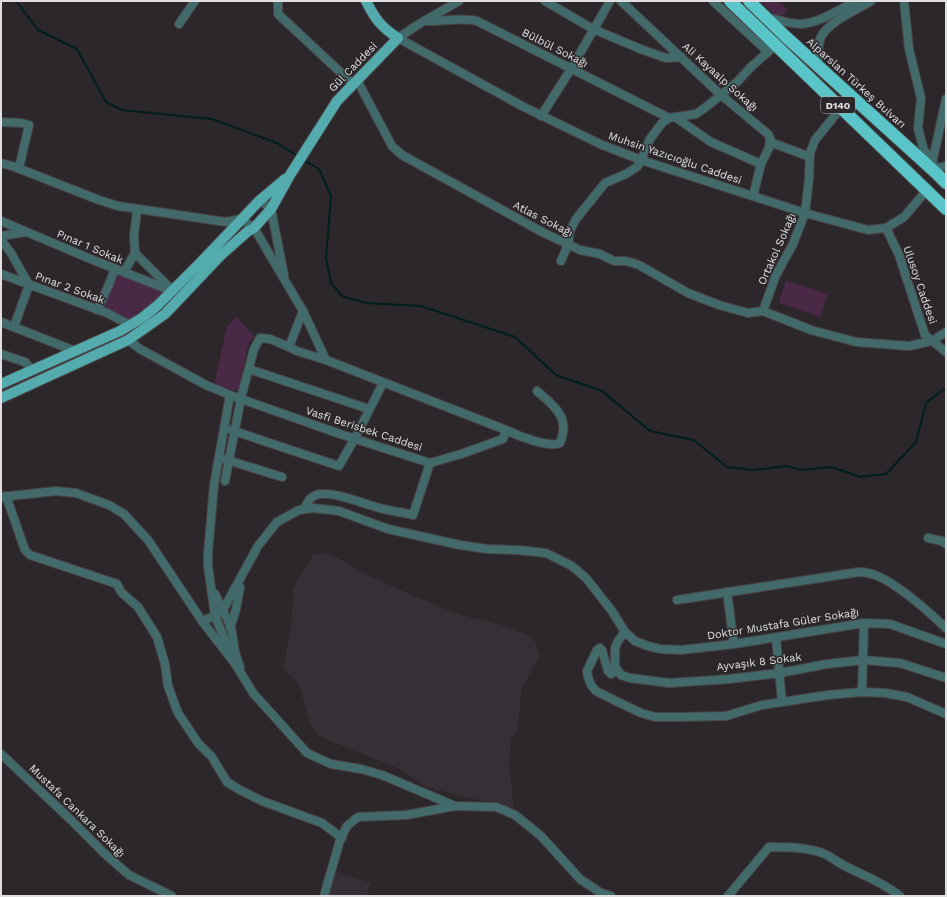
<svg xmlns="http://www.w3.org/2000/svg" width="947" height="897" font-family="'Work Sans',sans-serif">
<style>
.built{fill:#372f36}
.green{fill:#492946}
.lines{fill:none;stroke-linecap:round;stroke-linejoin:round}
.stream{stroke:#001e1f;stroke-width:2}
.minor-casing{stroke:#484447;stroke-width:10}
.major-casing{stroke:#484447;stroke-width:12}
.highway-casing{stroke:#484447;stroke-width:14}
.minor{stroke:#436a6b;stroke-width:8}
.major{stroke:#54abad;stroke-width:10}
.highway{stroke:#59c5c8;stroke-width:12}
.labels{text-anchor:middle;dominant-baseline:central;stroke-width:3;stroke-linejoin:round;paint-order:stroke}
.shield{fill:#2b272a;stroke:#aaa7a9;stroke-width:1}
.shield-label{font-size:10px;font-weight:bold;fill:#e0dee0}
.street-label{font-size:11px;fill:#e0dee0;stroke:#2b272a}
</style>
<rect width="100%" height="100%" fill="#2b272a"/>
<g class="built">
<path d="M329,553L367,575L438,606L465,616L501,625L533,637L540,655L522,688L517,732L511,737L509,765L514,807L464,797L424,786L402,770L323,738L317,734L311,725L298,683L283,668L292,621L293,588L314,554Z"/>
<path d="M335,871L371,883L367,896H327Z"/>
</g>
<g class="green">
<path d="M761,1H779L788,10L778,19Z"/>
<path d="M117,272L165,291L155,302L134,320L129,319L100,308Z"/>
<path d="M786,280L828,294L820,317L779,303Z"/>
<path d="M237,317L255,337L249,342L238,391L214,385L227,326Z"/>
</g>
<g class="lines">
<g class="stream">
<path d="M16,1L38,30L77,49L106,102L122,110L212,119L277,143L299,157"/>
<path d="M304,160L319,169L331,196L326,258L331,283L342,296L366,303L421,306L515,337L556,375L602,391L650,431L694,440L727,467L753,470L786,466L802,470L832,467L860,477L886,474L916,442L926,403L944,389L946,390"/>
</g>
<defs>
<g id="minor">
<path d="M278,1V14L353,84"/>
<path d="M459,1L419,24L398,38L522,106L600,144L641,160L805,213L868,230L886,228L904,217L926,191"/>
<path d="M545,1L593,29L643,50L666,58L681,57"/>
<path d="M621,1L721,95L768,134L770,138L769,148L761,164L753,196"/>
<path d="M713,1L768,52"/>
<path d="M904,1L909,49L921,98L918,128L924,151L933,159L932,169L946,166"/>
<path d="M767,17C778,20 789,24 801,24C819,23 840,9 856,1"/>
<path d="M425,21C443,22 459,17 477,21L669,118"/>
<path d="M179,24L195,1"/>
<path d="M819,67C818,57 817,46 821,37C829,21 857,10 871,1"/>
<path d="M357,80L392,146L402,155L544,233L580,250L600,254L614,261H626L639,265L688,293L719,305L748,313L763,311L811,330L856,342L909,346L932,341L946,332"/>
<path d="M541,116L571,69L610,1"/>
<path d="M675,117L711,142L761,164"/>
<path d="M1,122L22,123L29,125L19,168"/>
<path d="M770,142L810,157"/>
<path d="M933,159L946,99"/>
<path d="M1,163L15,167L99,200L118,206L226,222L241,219L254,228L303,311L326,360L506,430L503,439L461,454L430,463L340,434L230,395L206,385L140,349L128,340"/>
<path d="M260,200L271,209L284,275"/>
<path d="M137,210L134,236L135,253L171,289"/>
<path d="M1,221L93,260L172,291"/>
<path d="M886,228L899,255L925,335L946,352"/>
<path d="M1,236L26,232"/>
<path d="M1,240L11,253L29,285L14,327"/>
<path d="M561,261L568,245L570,231L576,219L605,183L626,174L637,167L641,160L650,139L662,123L669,118L696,114L706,107L737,82L752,66L776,45"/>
<path d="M124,272L135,253"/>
<path d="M1,274L107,313L130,325"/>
<path d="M97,310L107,289L115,269"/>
<path d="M763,311L776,275L793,244L805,213L809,179L810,153L815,140L841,108"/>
<path d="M1,322L75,351"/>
<path d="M289,347L297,351L326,360"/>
<path d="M1,354L25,362L32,370"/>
<path d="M249,369L369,409"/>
<path d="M230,395L214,485L208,553V566L215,616L230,652"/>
<path d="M231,430L339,466L355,438L383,383"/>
<path d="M506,430C518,436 549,448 560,443C571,417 554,406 537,391"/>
<path d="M224,459L282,477"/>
<path d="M225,481L241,398L254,349L260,338L270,339L289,347L303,311"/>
<path d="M6,496L25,550L30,555L117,584L121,592L138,607L157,637L165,664L168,686L178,713L198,743L212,757L227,782L240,790L262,801L322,823L342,838"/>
<path d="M1,497L56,491L76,493L109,505L124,514L148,540L202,621L236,665L253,693L307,753L331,764L361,769L382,775L455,806L496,807L506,811L515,815L541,836L580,879L601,893L611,896"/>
<path d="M304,509C307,504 309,497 316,495C330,490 362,503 376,507C388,511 401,512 413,515L430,463"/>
<path d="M928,538L942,541L946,544"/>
<path d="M727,592L734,644"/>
<path d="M215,594L231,627L235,652L240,667"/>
<path d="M677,600L859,572C863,572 868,573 872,574C893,580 929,612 946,628"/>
<path d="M202,621L215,616L223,610L258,546L277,522L299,510L313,508L339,511L388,529L460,545L487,549L517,550L546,553L572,566L586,578L612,611L625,632L635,641L648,646L660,649L681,650L734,644L864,623L890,624L946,644"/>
<path d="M230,628L236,609L240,587"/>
<path d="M625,632L618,641L615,648V667L621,675L630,678L669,683L729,679L780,673L827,664L863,660L900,663L946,678"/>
<path d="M776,638L782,702"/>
<path d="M617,670L611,674L608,671L602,650L600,648L597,650L587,671L588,677L591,685L596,691L618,702L641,713L655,717H681L726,716L762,705L828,695L862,692L885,693L907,697L946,714"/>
<path d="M862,692L864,623"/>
<path d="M1,754L69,818L104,853L129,875L172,896"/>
<path d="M324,896L340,840L347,826L358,817L406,815L455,806"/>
<path d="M728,896L769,847C787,847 810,847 827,855C835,860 842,865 851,869C868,877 885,884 900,896"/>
</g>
<g id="major">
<path d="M1,384L120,331L142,318L158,305L201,262L260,200L285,179"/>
<path d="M1,398L128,340L165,314L220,256L247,232L254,228L271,209L290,175L337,101L398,38C381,27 375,19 366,1"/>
</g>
<g id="highway">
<path d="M730,1L946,209"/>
<path d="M749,1L786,37L935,172L946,183"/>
</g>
</defs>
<use href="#minor" class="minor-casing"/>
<use href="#major" class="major-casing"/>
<use href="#highway" class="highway-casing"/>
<use href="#minor" class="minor"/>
<use href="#major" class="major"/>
<use href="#highway" class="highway"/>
</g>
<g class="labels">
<rect class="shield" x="821" y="97" width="34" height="16" rx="3"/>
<g class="shield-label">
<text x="838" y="105">D140</text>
</g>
<g class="street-label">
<text transform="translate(555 48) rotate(27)">Bülbül Sokağı</text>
<text transform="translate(353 67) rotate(-46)">Gül Caddesi</text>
<text transform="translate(720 77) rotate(42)">Ali Kayaalp Sokağı</text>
<text transform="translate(856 83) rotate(42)">Alparslan Türkeş Bulvarı</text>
<text transform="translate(675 158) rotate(19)">Muhsin Yazıcıoğlu Caddesi</text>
<text transform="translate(543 219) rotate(27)">Atlas Sokağı</text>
<text transform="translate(90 247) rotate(23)">Pınar 1 Sokak</text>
<text transform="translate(777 249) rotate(-66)">Ortakol Sokağı</text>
<text transform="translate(920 285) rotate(71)">Ulusoy Caddesi</text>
<text transform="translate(70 288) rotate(20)">Pınar 2 Sokak</text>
<text transform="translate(364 429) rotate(18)">Vasfi Berisbek Caddesi</text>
<text transform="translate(783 624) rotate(-9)">Doktor Mustafa Güler Sokağı</text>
<text transform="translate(759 662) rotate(-7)">Ayvaşık 8 Sokak</text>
<text transform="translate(77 811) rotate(44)">Mustafa Cankara Sokağı</text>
</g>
</g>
<rect width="947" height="897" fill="none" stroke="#e0dee0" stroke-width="4"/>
</svg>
